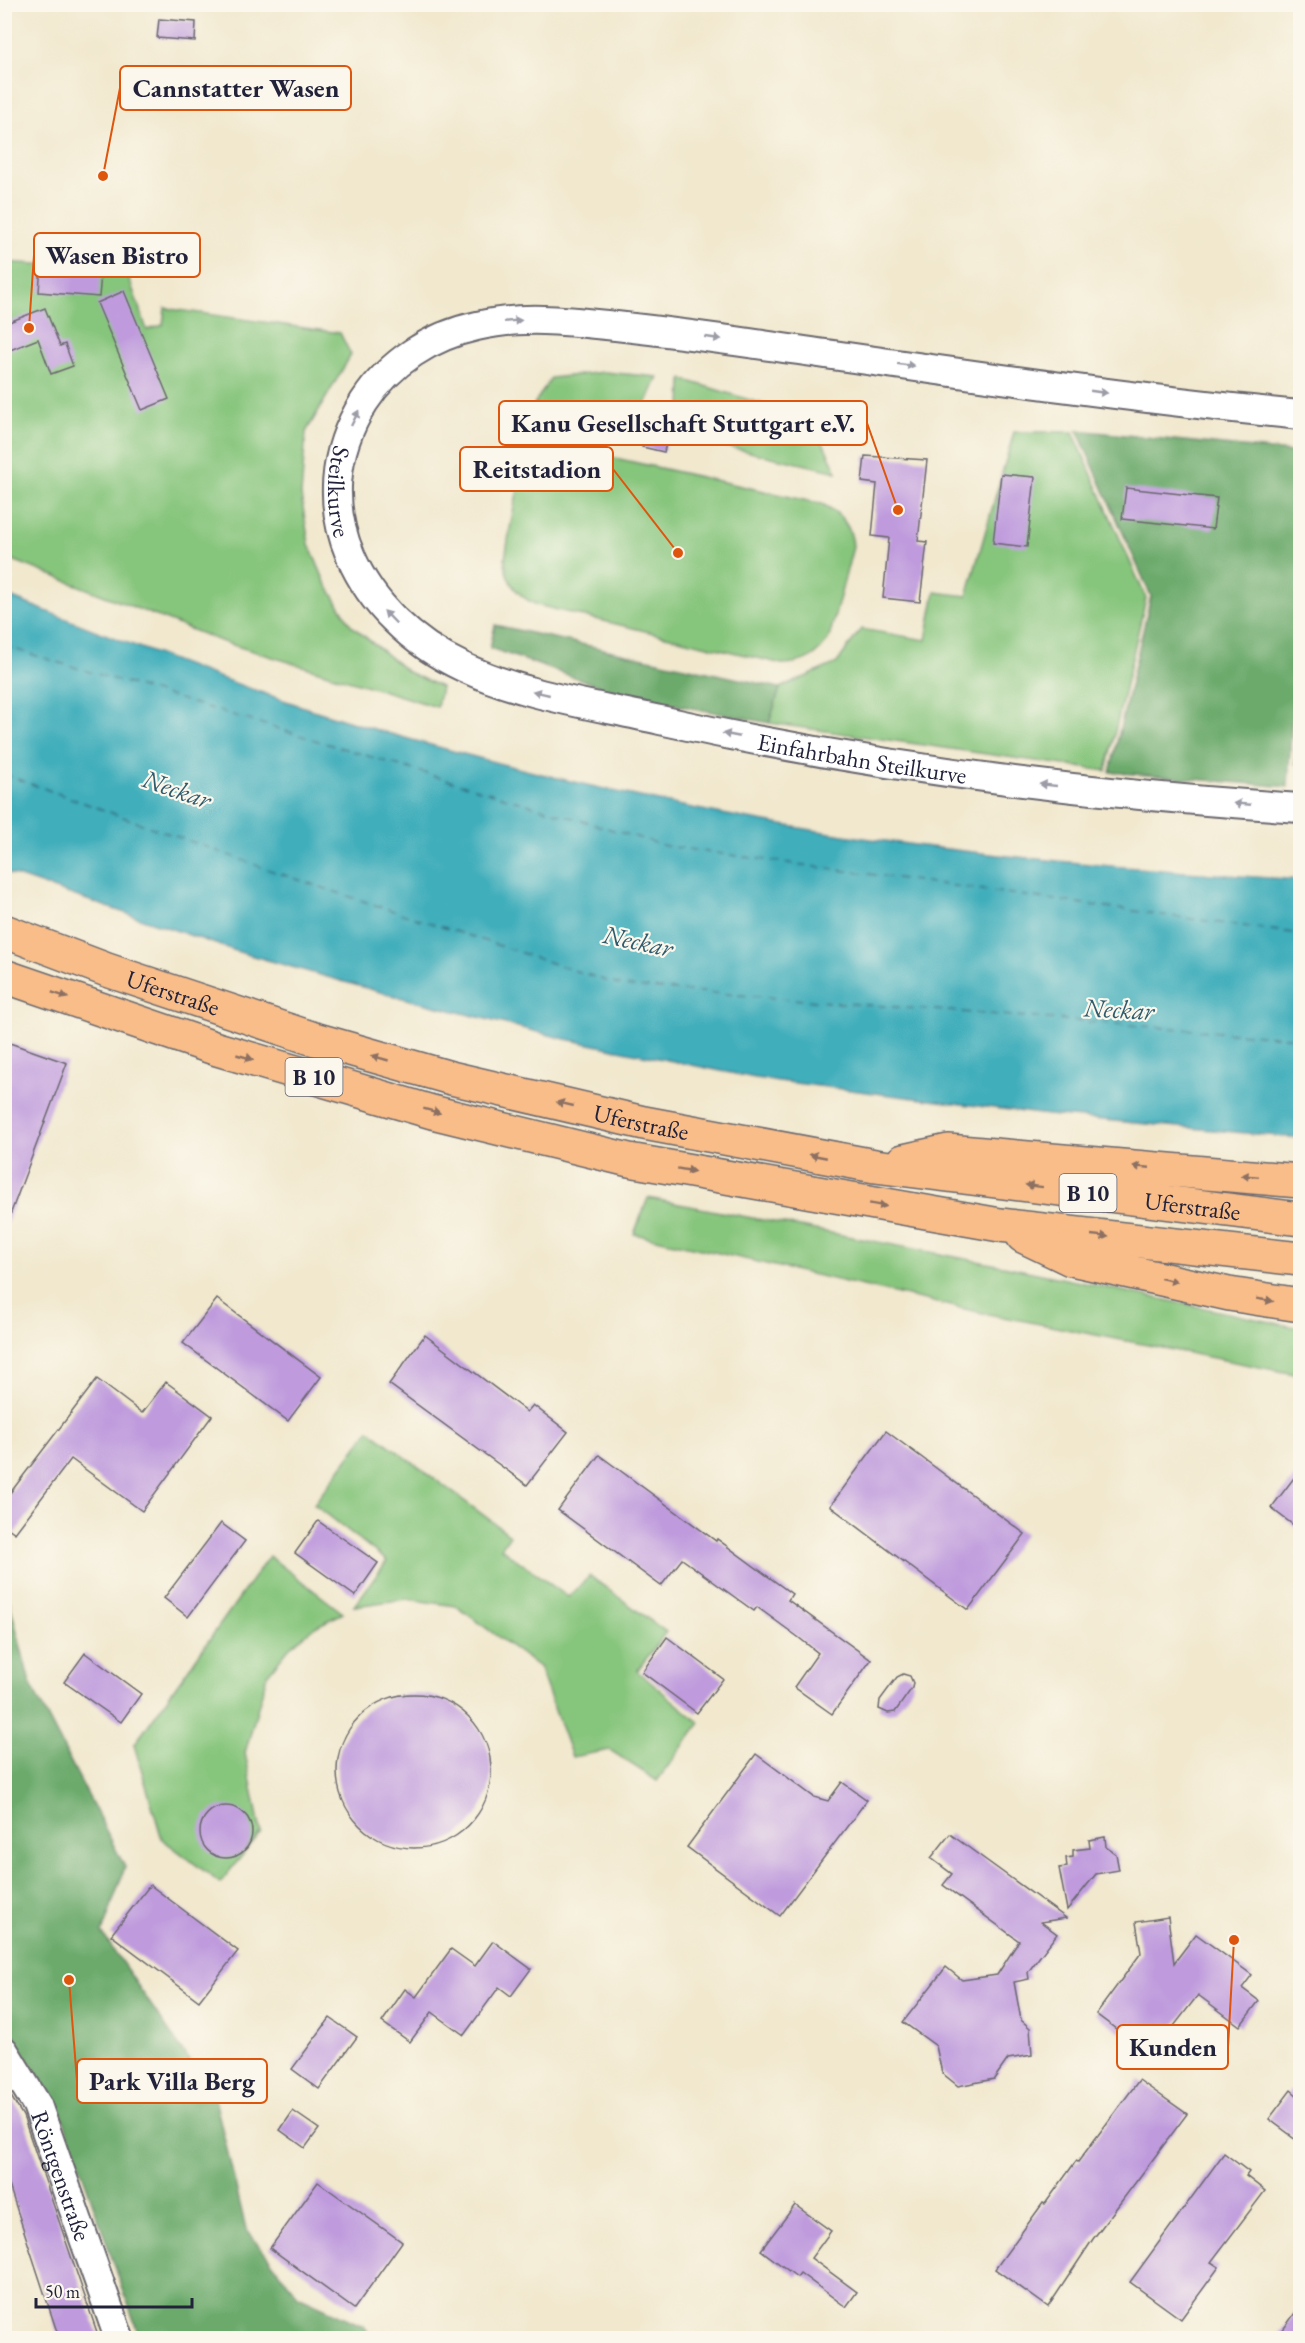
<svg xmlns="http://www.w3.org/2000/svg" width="1305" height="2343" font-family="'EB Garamond',serif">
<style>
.green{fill:#86c57c;stroke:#54745c;stroke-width:1.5}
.forest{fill:#6caa6c;stroke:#476654;stroke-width:1.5}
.water{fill:#3faebb;stroke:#30687b;stroke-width:1.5}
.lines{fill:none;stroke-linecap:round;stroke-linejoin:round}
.ferry{stroke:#2e5a6e;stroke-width:1.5;stroke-dasharray:8 6;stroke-linecap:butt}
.building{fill:#bf9bdd}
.minor-casing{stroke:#6a676e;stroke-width:32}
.highway-casing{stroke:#6a676e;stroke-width:36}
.minor{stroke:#fff;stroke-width:28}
.highway{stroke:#f8bd89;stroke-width:33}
.oneway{fill:#9c9ca7}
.oneway2{fill:#8d7062}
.labels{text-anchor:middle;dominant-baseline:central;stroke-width:4.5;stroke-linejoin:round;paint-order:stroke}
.shield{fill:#fbf7ec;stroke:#636270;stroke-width:1.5}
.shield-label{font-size:22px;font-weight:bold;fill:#22223b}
.street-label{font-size:24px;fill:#22223b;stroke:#fbf7ec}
.water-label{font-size:26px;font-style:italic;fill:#2e5a6e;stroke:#fbf7ec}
.leader{fill:none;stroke:#de560e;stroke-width:2}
.callout-dot{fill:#de560e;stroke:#fbf7ec;stroke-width:2}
.callout{fill:#fbf7ec;stroke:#de560e;stroke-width:2}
.callout-label{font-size:26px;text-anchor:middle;font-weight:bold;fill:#22223b}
</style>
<rect width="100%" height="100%" fill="#fbf7ec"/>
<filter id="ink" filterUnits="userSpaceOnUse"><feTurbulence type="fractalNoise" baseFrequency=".0167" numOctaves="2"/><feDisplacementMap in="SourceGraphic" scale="12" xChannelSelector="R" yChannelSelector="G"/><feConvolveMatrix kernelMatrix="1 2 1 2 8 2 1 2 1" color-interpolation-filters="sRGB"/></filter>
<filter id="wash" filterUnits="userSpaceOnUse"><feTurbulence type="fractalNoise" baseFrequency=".008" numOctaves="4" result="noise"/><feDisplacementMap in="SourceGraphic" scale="24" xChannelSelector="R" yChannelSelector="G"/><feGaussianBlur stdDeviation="1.35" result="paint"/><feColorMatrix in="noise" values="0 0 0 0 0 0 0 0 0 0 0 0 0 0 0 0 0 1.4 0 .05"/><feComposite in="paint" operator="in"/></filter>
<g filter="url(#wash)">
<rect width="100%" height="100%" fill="#f1e8ce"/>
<g class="green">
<path d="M4,262L126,270L147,330L163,325L165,308L340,333L351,355L306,432L301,495L309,544L325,582L351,625L408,672L441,687L437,707L223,642L5,557Z"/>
<path d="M604,372L658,377L636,427L534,404L551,378Z"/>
<path d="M682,379L812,419L837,472L680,436Z"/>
<path d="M1014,432H1073L1146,598L1106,771L769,723L780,688L837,663L861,629L926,640L935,592L967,596Z"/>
<path d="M561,446L822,504C841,513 852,526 853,547L829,638C819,656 804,664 782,664L537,605C517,596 505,582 505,559C509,536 517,474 531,459C539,451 550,447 561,446Z"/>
<path d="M1300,672V764H1295Z"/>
<path d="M648,1198L1008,1267L1300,1328V1375L978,1312L634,1234Z"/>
<path d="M369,1430L510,1535L501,1548L568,1597L590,1576L666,1632L637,1671L700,1723L657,1781L610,1750L572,1757L539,1667L456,1606L407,1599L354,1606L387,1561L314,1504Z"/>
<path d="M269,1556L343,1613L315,1627L289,1648L267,1675L245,1753L261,1832L220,1883L162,1839L134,1745Z"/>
</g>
<g class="forest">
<path d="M1077,430L1300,453V568L1288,787L1110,772L1151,596Z"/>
<path d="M495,625L780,688L769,723L625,695L490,648Z"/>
<path d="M4,1580L30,1683L125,1867L102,1933L215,2099L246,2229L298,2296L364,2326L372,2338H140L59,2107L5,2025Z"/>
</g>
<path class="water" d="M5,595C138,647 271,701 409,739C569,784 734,821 900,843C1033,861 1167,871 1300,880V1138L1048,1115L755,1078L565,1039L387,994L239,952L5,872Z"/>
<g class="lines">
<g class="ferry">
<path d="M4,646L666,846L1300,934"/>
<path d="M4,774L278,873L622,986L1300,1038"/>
</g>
</g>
<g id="blocks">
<g class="building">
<path d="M159,19L196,22L195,41L157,38Z"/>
<path d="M41,265L67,267V271L101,274L99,297L39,292Z"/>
<path d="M124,291L169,399L142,410L97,303Z"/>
<path d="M45,308L60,346L65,344L73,366L51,374L38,339L10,350L4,336V324Z"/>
<path d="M651,408L673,413L664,452L642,447Z"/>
<path d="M865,456L927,460L918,541L927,542L920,602L883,598L889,538L872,536L877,484L862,482Z"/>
<path d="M1001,474L1035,477L1027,547L993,543Z"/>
<path d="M1126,488L1217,498L1213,529L1122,519Z"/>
<path d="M4,1041L67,1063L6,1226L4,1225Z"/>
<path d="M217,1299L321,1377L288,1421L183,1343Z"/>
<path d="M425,1335L527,1412L533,1405L568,1432L527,1485L389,1384Z"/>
<path d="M97,1379L142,1413L166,1382L212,1416L142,1511L71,1459L15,1533L4,1525V1501Z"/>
<path d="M886,1431L1025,1534L968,1610L830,1506Z"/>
<path d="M599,1455L716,1541L717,1539L792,1594L788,1600L871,1660L832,1714L794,1687L818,1653L798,1637L757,1607L754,1611L682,1559L661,1586L558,1510Z"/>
<path d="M1300,1470V1530L1271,1508Z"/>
<path d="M318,1521L378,1563L355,1596L295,1553Z"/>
<path d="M221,1523L245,1541L188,1617L164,1598Z"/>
<path d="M667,1637L723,1679L697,1713L642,1672Z"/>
<path d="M85,1653L141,1694L121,1722L64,1682Z"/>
<path d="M903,1674L910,1676L913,1683L912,1688L895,1712L888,1713L879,1709L880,1700L897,1677Z"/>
<circle cx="414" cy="1771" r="77"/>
<path d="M756,1754L814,1797L828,1801L842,1782L867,1800L780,1916L687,1847Z"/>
<circle cx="226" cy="1832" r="26"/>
<path d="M950,1834L1066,1918L1041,1922L1057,1934L1028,1972L1029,1979L1014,1982L1021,2020L1030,2028L1032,2055L1008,2059L994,2079L958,2086L942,2073L936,2046L903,2022L946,1967L962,1980L997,1975L1019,1941L943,1885L952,1874L931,1858Z"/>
<path d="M1105,1837L1106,1847L1116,1854L1119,1870L1096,1874L1067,1910L1059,1868L1067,1867L1066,1858L1073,1857V1850L1090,1848L1089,1840Z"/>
<path d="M150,1885L238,1951L199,2001L111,1935Z"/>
<path d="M1168,1917L1174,1963L1196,1934L1252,1975L1242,1988L1259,2001L1240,2026L1198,1995L1170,2031L1178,2037L1160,2062L1096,2014L1141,1953L1136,1922Z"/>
<path d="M493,1941L531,1969L511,1996L499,1987L464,2035L432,2012L410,2042L382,2022L405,1989L416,1997L451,1949L475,1966Z"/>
<path d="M330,2018L357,2037L319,2089L292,2069Z"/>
<path d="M1139,2080L1187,2114L1093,2239L1048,2307L995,2269L1043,2203L1045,2204L1076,2161L1078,2162Z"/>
<path d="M4,2085L23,2116L99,2338H59L4,2170Z"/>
<path d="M1291,2090L1300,2098V2142L1269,2119Z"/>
<path d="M293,2111L319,2129L305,2148L280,2130Z"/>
<path d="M1224,2153L1249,2172L1246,2176L1265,2191L1211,2262L1219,2267L1181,2319L1130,2282Z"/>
<path d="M318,2182L402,2242L354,2309L270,2248Z"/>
<path d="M795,2205L831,2231L811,2258L857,2292L846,2307L800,2273L797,2277L761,2250Z"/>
<path d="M1300,2306V2338H1277Z"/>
</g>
</g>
</g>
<g filter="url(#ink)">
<use href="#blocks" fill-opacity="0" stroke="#6a676e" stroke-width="1.5"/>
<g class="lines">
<defs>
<g id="minor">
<path id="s1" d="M1300,415C1125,398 951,372 777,347C723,339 670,332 616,326C570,321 523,315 477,326C431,336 390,362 364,402C298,506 361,620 463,667C524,696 595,705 660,720C870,767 1086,794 1300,808"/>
<path id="s2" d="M4,2051L37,2105L119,2338"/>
</g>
<g id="highway">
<path id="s3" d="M4,931L107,970L311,1038L451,1078L644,1123L875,1166L1300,1219"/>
<path d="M4,976L217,1049L432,1112L629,1160L1000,1225L1300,1259"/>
<path d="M903,1161L948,1151L1300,1181"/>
<path d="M1023,1236L1071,1259L1229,1294L1300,1305"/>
</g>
</defs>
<use href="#minor" class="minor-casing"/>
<use href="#highway" class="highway-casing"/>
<use href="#minor" class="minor"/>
<use href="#highway" class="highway"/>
</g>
<defs><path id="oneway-solid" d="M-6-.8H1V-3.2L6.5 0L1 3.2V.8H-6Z" transform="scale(1.5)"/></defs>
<g class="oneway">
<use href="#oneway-solid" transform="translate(513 321) rotate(-5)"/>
<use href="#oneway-solid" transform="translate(713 338) rotate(8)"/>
<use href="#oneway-solid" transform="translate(906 365) rotate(8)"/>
<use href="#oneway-solid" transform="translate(1099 392) rotate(8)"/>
<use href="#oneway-solid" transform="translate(355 418) rotate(-64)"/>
<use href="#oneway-solid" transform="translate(390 617) rotate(-134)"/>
<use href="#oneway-solid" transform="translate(541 693) rotate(-167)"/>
<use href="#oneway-solid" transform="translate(731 735) rotate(-169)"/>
<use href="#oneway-solid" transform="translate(1048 785) rotate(-174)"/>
<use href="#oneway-solid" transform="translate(1242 804) rotate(-175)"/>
</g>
<g class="oneway2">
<use href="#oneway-solid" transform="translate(60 995) rotate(19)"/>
<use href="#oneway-solid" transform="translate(245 1057) rotate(16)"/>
<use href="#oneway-solid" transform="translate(380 1058) rotate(-164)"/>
<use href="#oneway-solid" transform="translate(565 1104) rotate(-167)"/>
<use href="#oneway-solid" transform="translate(432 1111) rotate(15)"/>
<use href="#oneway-solid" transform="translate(818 1156) rotate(-169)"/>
<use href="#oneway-solid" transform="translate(1141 1167) rotate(-175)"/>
<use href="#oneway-solid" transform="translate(686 1170) rotate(10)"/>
<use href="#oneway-solid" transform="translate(1250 1176) rotate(-175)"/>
<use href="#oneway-solid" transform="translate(1034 1186) rotate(-173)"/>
<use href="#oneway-solid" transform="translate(878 1205) rotate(10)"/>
<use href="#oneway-solid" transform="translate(1100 1236) rotate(6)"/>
<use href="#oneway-solid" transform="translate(1169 1280) rotate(13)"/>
<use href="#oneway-solid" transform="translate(1265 1300) rotate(9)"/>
</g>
</g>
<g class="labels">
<g class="shield">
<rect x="285.5" y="1058" width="57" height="38" rx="4.5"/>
<rect x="1059.5" y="1174" width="57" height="38" rx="4.5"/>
</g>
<g class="shield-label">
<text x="314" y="1077">B 10</text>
<text x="1088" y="1193">B 10</text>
</g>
<g class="street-label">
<text stroke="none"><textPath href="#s1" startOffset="1064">Steilkurve</textPath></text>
<text stroke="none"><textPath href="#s1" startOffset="1702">Einfahrbahn Steilkurve</textPath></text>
<text stroke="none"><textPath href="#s3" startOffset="180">Uferstraße</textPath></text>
<text stroke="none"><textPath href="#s3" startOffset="666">Uferstraße</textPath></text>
<text stroke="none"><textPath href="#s3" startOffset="1224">Uferstraße</textPath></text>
<text stroke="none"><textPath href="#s2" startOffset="138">Röntgenstraße</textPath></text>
</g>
<g class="water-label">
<text transform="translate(177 789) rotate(19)">Neckar</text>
<text transform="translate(638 941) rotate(12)">Neckar</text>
<text transform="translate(1119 1009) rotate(3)">Neckar</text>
</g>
</g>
<path class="leader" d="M103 176L120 88M29 328L34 255M898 510L867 423M678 553L613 469M1234 1940L1228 2047M69 1980L77 2081"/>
<g class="callout-dot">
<circle cx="103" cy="176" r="6"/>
<circle cx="29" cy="328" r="6"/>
<circle cx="898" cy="510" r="6"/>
<circle cx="678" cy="553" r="6"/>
<circle cx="1234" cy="1940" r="6"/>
<circle cx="69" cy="1980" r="6"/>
</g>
<g class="callout">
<rect x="120" y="66" width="231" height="44" rx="6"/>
<rect x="34" y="233" width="166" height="44" rx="6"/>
<rect x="499" y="401" width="368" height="44" rx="6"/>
<rect x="460" y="447" width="153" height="44" rx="6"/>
<rect x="1117" y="2025" width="111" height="44" rx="6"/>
<rect x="77" y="2059" width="190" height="44" rx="6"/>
</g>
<g class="callout-label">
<text x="236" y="97">Cannstatter Wasen</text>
<text x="117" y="264">Wasen Bistro</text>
<text x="683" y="432">Kanu Gesellschaft Stuttgart e.V.</text>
<text x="537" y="478">Reitstadion</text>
<text x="1173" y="2056">Kunden</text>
<text x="172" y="2090">Park Villa Berg</text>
</g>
<rect width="1305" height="2343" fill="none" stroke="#fbf7ec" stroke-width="24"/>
<path d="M36 2298v9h156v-9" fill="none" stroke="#22223b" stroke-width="3"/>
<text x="45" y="2298" font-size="18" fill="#22223b" stroke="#fbf7ec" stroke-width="4.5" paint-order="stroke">50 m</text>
</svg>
